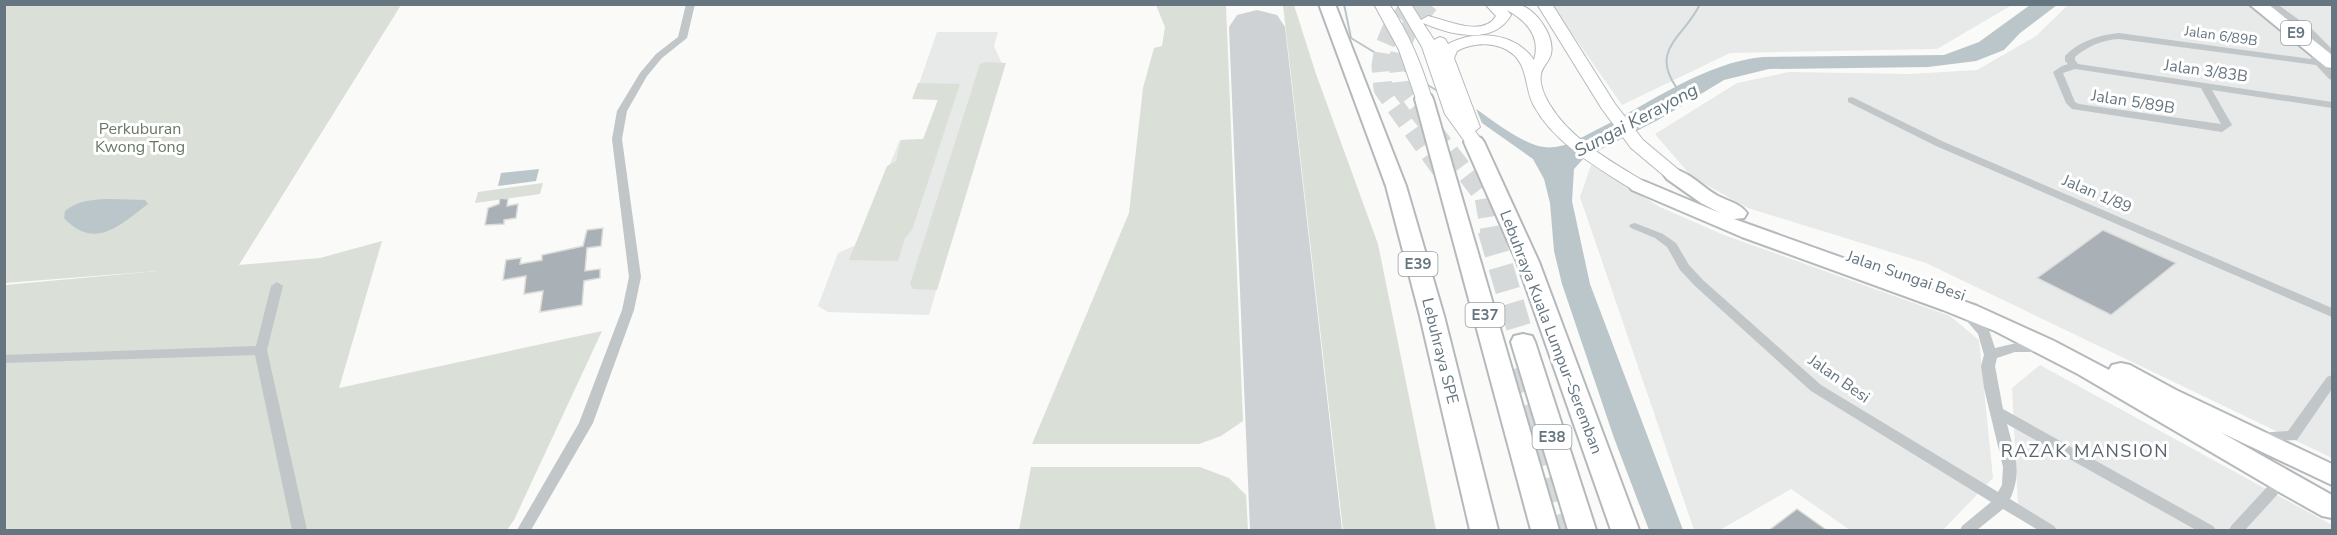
<svg xmlns="http://www.w3.org/2000/svg" width="2337" height="535" font-family="'Nunito Sans',sans-serif">
<style>
.built{fill:#e8e9e9}
.green{fill:#dadfd7}
.water{fill:#bbc6ca}
.lines{fill:none;stroke-linecap:round;stroke-linejoin:round}
.stream{stroke:#bbc6ca;stroke-width:2}
.runway{fill:#ced2d4;fill-rule:evenodd}
.building{fill:#a9b1b7;stroke:#dcdcda;stroke-width:1.5}
.highway-tunnel-far1{stroke:#d5d9da;stroke-width:19;stroke-dasharray:19 10;stroke-linecap:butt}
.highway-tunnel{stroke:#d5d9da;stroke-width:25;stroke-dasharray:25 13;stroke-linecap:butt}
.primary-casing{stroke:#b5babe;stroke-width:2}
.highway-casing{stroke:#b5b9bc;stroke-width:4}
.street{fill:#c1c6c9;fill-rule:evenodd}
.primary{fill:#fff;fill-rule:evenodd}
.highway{fill:#fff;fill-rule:evenodd}
.labels{text-anchor:middle;dominant-baseline:central;stroke-width:6;stroke-linejoin:round;paint-order:stroke}
.far-street-label{font-size:14px;fill:#667681;stroke:#fff}
.shield{fill:#fff;stroke:#949fa7;stroke-width:1.5}
.shield-label{font-size:15px;font-weight:bold;fill:#667681}
.street-label{font-size:16px;fill:#667681;stroke:#fff}
.park-label{font-size:16px;fill:#697965;stroke:#fff}
.water-label{font-size:18px;font-style:italic;fill:#61747b;stroke:#fff}
.neighbourhood-label{font-size:18px;letter-spacing:1.5px;fill:#58646d;stroke:#fff}
</style>
<rect width="100%" height="100%" fill="#fafaf8"/>
<g class="built">
<path d="M1552,5H2012L1937,49L1730,53L1622,105Z"/>
<path d="M2068,5H2332V458L1926,263L1748,208L1692,177L1655,134L1737,83L1789,72L1910,74L1977,70L2036,36Z"/>
<path d="M937,32H998L994,46L1003,66L929,315L828,312L818,306L838,253L856,245L900,140L925,139L938,99L914,98Z"/>
<path d="M1591,165L1660,207L1724,235L1950,316L1979,340L1993,478L1943,530H1850L1791,489L1720,530H1694L1580,197Z"/>
<path d="M2040,365L2332,525V530H2057L2018,507L2012,388Z"/>
</g>
<g class="green">
<path d="M5,5H401L239,265L320,258L382,241L339,388L602,331L514,520L507,530H5V285L158,271L5,283Z"/>
<path d="M1156,5L1226,6L1243,421L1221,436L1199,444H1032L1129,213L1143,88L1154,48L1162,46L1165,27Z"/>
<path d="M1283,5H1294L1316,74L1378,244L1436,530H1343Z"/>
<path d="M986,62L1006,63L937,290L913,289L910,284L980,64Z"/>
<path d="M918,83L960,84L912,230L905,238L898,261L849,260L887,166L896,161L901,140L923,139L938,100L912,99Z"/>
<path d="M543,183L540,194L475,203L478,192Z"/>
<path d="M1031,467H1200L1229,478L1246,495L1248,530H1019Z"/>
</g>
<g class="water">
<path d="M2030,5H2057L2020,33L2004,50L1976,61L1928,67L1769,69L1724,80L1658,120L1584,158L1574,169L1572,201L1590,284L1683,530H1649L1614,438L1562,284L1554,251L1550,203L1544,179L1533,159L1482,123L1476,109C1492,120 1524,145 1544,147C1565,150 1585,135 1604,126C1653,101 1707,62 1763,57L1944,55L1979,42Z"/>
<path d="M539,169L536,181L498,186L501,173Z"/>
<path d="M145,200L148,204C120,225 95,251 64,218L65,211C84,194 121,200 145,200Z"/>
</g>
<g class="lines">
<g class="stream">
<path d="M1344,4L1351,38L1410,74"/>
<path d="M1426,84L1441,93"/>
<path d="M1679,91C1647,49 1685,37 1700,4"/>
</g>
<path class="runway" d="M1257,10L1277,15L1285,27L1342,530H1250L1229,27L1237,15Z"/>
</g>
<g class="building">
<path d="M500,198L508,199L507,206L518,204L516,218L504,220V224L485,225L488,208L499,204Z"/>
<path d="M603,228L601,246L587,248L585,271L600,269V278L584,281L582,305L540,312L543,291L524,294L526,276L503,280L506,260L521,258L520,264L542,260V255L583,246L587,230Z"/>
<path d="M2103,230L2176,263L2111,315L2037,278Z"/>
<path d="M1797,509L1828,531H1768Z"/>
</g>
<g class="lines">
<g class="highway-tunnel-far1">
<path d="M1412,4L1392,28L1384,47L1381,66L1383,89L1447,178"/>
<path d="M1429,4L1407,32L1401,47L1398,62L1401,89L1484,197L1490,232"/>
</g>
<g class="highway-tunnel">
<path d="M1490,230L1523,342"/>
<path d="M1511,370L1565,530"/>
</g>
<defs>
<g id="primary">
<path d="M1374,4H1389C1409,33 1422,65 1432,99L1430,102L1424,104L1416,99L1399,50Z"/>
<path d="M1397,4H1411L1421,20L1428,16C1447,20 1483,38 1496,16L1485,4C1495,4 1508,2 1517,4C1536,8 1555,36 1551,54C1549,62 1542,67 1541,74C1539,84 1545,97 1550,105C1570,139 1612,162 1645,182L1648,186L1645,190H1633C1598,168 1554,143 1534,106C1525,90 1528,68 1514,55C1498,41 1474,42 1457,51L1454,58L1480,127L1475,131L1483,142L1480,146H1468L1445,114L1422,47ZM1507,10C1527,21 1541,37 1534,60C1516,33 1476,29 1448,44L1445,39L1440,37L1434,40L1423,23C1451,35 1493,46 1511,15Z"/>
<path d="M1537,4H1552L1615,104L1643,140L1680,171L1683,175L1680,179H1668L1631,148L1602,109Z"/>
</g>
<g id="highway">
<path d="M1319,4H1335L1406,186L1444,316L1498,530H1470L1420,316L1386,186Z"/>
<path d="M2249,4H2268L2332,55V68L2326,67Z"/>
<path d="M1424,93L1431,95L1433,99L1559,530H1531L1415,99L1417,95Z"/>
<path d="M1474,136L1481,138L1484,142L1539,262L1639,530H1611L1517,262L1464,142L1467,138Z"/>
<path d="M1674,169C1691,173 1703,188 1718,196C1728,201 1741,204 1747,213L1744,218L1734,219L1977,306L2054,341L2109,370L2112,365L2121,363L2130,365L2176,390L2332,464V485L2220,432L2332,495V518L2322,516L2281,493L2078,374L1995,331L1943,310L1742,237L1632,190L1629,186L1632,182L1639,180L1646,182L1720,213L1701,203L1667,179L1664,175L1667,171Z"/>
<path d="M1523,334L1532,336L1535,342L1596,530H1568L1511,342L1514,336Z"/>
</g>
</defs>
<use href="#primary" class="primary-casing"/>
<use href="#highway" class="highway-casing"/>
<g class="street">
<path d="M686,4H695L687,38L662,58L647,76L627,111L622,139L641,277L634,310L593,423L531,530H517L579,423L622,310L629,277L612,139L617,111L640,73L656,54L678,37Z"/>
<path d="M2267,4H2277L2312,29L2332,49V57L2329,56L2306,33Z"/>
<path d="M2119,33L2311,59L2312,56H2318L2332,72V80L2329,79L2316,65L2119,39C2102,40 2088,46 2075,57V60L2078,64L2332,102V108L2212,90L2232,125L2222,132L2072,109L2066,103L2053,72L2062,66L2068,64L2065,61V56C2079,41 2099,35 2119,33ZM2075,69L2201,88L2221,124L2079,104L2075,102L2063,73Z"/>
<path d="M1852,97L1944,142L2332,308V317L1936,146L1848,102V98Z"/>
<path d="M1635,223L1663,234L1676,243L1689,265L1703,280L1821,385L1998,492L2002,485L2003,467L1984,388L1981,366L1984,355L1978,334L1961,314L1963,311H1971L1989,330L1995,348L2021,342L2045,345L2046,348L2040,352H2015L1997,358L1995,366L2003,409L2213,526L2216,530H2196L2007,424C2014,452 2023,471 2010,499L2054,526L2057,530H2038L2003,509L1977,530H1960L1962,526L1991,502L1811,391L1695,286L1680,270L1667,247L1655,238L1631,228L1629,226L1631,224Z"/>
<path d="M277,282L283,286L267,350L307,530H292L255,355L4,363V355L256,346L271,286Z"/>
<path d="M2332,375V389L2297,440L2260,442L2255,441L2253,437L2255,433L2288,431L2327,377Z"/>
<path d="M2272,485L2277,487L2279,491L2277,495L2245,530H2229L2231,526L2267,487Z"/>
</g>
<use href="#primary" class="primary"/>
<use href="#highway" class="highway"/>
</g>
<g class="labels">
<g class="far-street-label">
<text transform="translate(2221 36) rotate(8)">Jalan 6/89B</text>
</g>
<g class="shield">
<rect x="2281" y="21" width="30" height="24" rx="4.5"/>
<rect x="1398.5" y="252" width="39" height="24" rx="4.5"/>
<rect x="1465.5" y="303" width="39" height="24" rx="4.5"/>
<rect x="1532.5" y="425" width="39" height="24" rx="4.5"/>
</g>
<g class="shield-label">
<text x="2296" y="33">E9</text>
<text x="1418" y="264">E39</text>
<text x="1485" y="315">E37</text>
<text x="1552" y="437">E38</text>
</g>
<g class="street-label">
<text transform="translate(2206 71) rotate(8)">Jalan 3/83B</text>
<text transform="translate(2133 102) rotate(9)">Jalan 5/89B</text>
<text transform="translate(2097 194) rotate(23)">Jalan 1/89</text>
<text transform="translate(1906 276) rotate(19)">Jalan Sungai Besi</text>
<text transform="translate(1551 332) rotate(69)">Lebuhraya Kuala Lumpur–Seremban</text>
<text transform="translate(1440 351) rotate(76)">Lebuhraya SPE</text>
<text transform="translate(1839 379) rotate(35)">Jalan Besi</text>
</g>
<g class="park-label">
<text x="140" y="129">Perkuburan<tspan x="140" dy="18">Kwong Tong</tspan></text>
</g>
<g class="water-label">
<text transform="translate(1636 120) rotate(-28)">Sungai Kerayong</text>
</g>
<g class="neighbourhood-label">
<text x="2085" y="451">RAZAK MANSION</text>
</g>
</g>
<rect width="2337" height="535" fill="none" stroke="#667681" stroke-width="12"/>
</svg>
